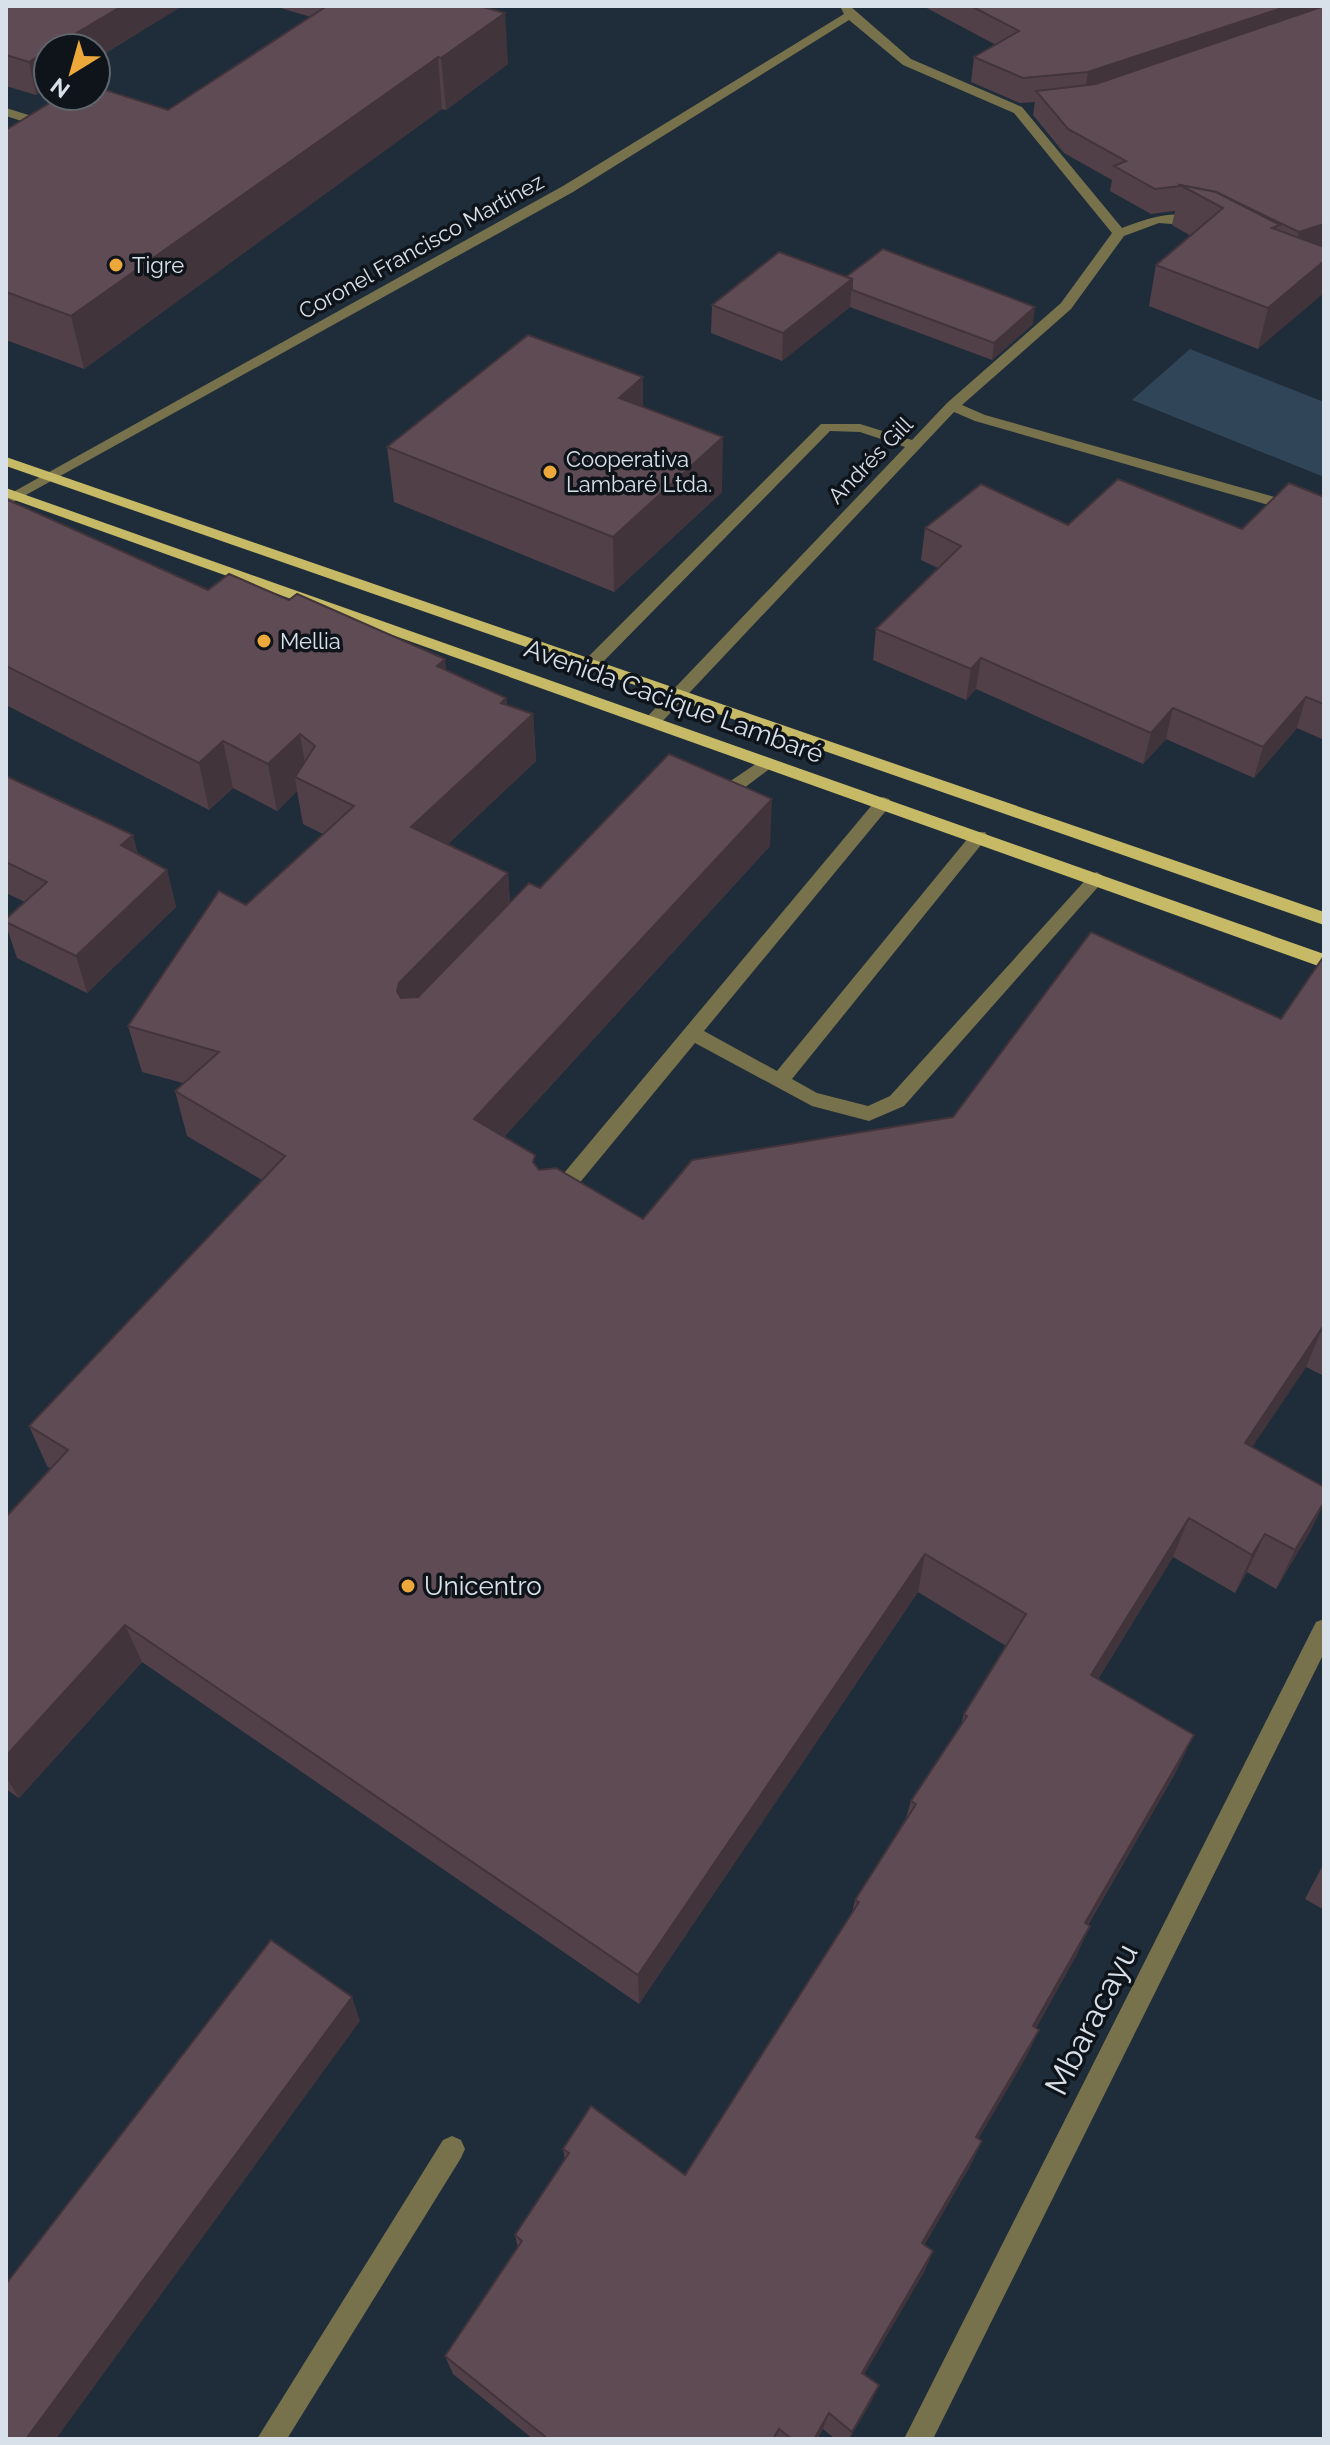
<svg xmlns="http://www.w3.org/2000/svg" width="1330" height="2445" font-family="Raleway,sans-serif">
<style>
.green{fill:#314558}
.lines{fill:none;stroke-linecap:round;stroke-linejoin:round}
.minor{fill:#78724c;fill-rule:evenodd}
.major{fill:#c7ba67;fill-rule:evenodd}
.wall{fill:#524048}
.shaded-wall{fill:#42343b}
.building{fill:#5f4b54;stroke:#42343b;stroke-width:2}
.poi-dot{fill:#eda83b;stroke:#0e141a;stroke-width:3}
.labels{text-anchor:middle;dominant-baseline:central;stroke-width:7;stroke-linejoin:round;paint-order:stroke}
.far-street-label{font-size:22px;fill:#d8e0e9;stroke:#0e141a}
.far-poi-label{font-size:22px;fill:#d8e0e9;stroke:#0e141a;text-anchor:start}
.street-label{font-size:26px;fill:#d8e0e9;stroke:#0e141a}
.poi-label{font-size:26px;fill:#d8e0e9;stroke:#0e141a;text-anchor:start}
.near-street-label{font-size:32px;fill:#d8e0e9;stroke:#0e141a}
</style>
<rect width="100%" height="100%" fill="#1f2c39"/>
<path class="green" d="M1190,349L1324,402V477L1132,400Z"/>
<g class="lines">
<g class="minor">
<path d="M840,6H850L911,59L1022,107L1122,228C1145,219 1181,206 1203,222L1197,226L1159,223L1124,236L1071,309L962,405L985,415L1324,511V521L975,421L954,412L659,725H647L645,721L647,717L905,447L860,432L830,431L597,668H585V660L821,424H860L912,440L947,403L1061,303L1112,233L1014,113L903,65L849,20L573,192L6,506V496L563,186L844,14Z"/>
<path d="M6,108L35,117L37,120L31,124L6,116Z"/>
<path d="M766,757L772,759L774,763L772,767L744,788L714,796L706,790L708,786L732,780Z"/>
<path d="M883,797L889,799L892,803L889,807L704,1031L777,1071L973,832H985L988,836L985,840L792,1079L817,1093L868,1106L890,1096L1091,874L1097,872L1106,878L904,1106L869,1121L812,1106L695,1043L563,1203H549L546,1197L549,1191L877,799Z"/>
<path d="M1324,1619V1653L933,2439H904L1316,1622Z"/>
<path d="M452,2136L461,2140L465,2149L461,2158L287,2439H257L443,2140Z"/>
</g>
<g class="major">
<path d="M6,457L1324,912V925L6,466Z"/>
<path d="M6,488L1324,954V968L6,497Z"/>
</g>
</g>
<g class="wall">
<path d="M6,6H182L96,59V48L36,95L6,86Z"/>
<path d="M274,6H479L508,64L446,110L442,109L84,369L6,340V130L168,110L311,17Z"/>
<path d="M923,6H1324V247L1258,349L1149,306L1156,265L1191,236L1172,225L1175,211L1151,214L1110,191L1112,180L1064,153L1033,115L1035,102L1020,103L971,82L974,57L996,45Z"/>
<path d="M846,277L1033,324L992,360L850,307L782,361L711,333L712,305Z"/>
<path d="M643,407L722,492L614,592L394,502L387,447Z"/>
<path d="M1324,497V740L1297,728L1254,778L1166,739L1143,764L976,689L966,700L873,660L876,629L938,568L921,560L925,528L1068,525L1242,529Z"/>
<path d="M6,499L208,590L446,671L506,698L507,705L533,714L536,761L448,844L508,873L510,902L540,888L770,846L504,1137L539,1170L643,1219L953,1117L1281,1019L1324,956V1376L1306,1367L1252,1447L1311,1530L1276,1589L1247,1572L1235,1593L1173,1557L1098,1679L1177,1770L1088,1925L1090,1926L1076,1956L1036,2028L1039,2030L1026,2057L978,2139L982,2141L970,2166L924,2245L933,2251L924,2272L864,2374L871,2402L849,2439H835L823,2429L817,2439H533L453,2374L445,2356L518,2248L515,2235L565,2160L563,2149L685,2175L852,1913L855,1900L906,1818L911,1801L961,1725L964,1714L1006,1646L918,1592L639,2004L142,1662L19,1798L6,1789V1517L51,1469L47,1466L29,1426L262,1180L187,1136L175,1091L183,1083L142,1072L128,1026L246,905L323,834L303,824L297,791L277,811L233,788L209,810L6,705Z"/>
<path d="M6,776L167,870L176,907L87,993L17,958L6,925V919L25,902L6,893Z"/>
<path d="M1324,1863V1910L1305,1899Z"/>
</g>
<g class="shaded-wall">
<path d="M122,6H182L96,59V48H51Z"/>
<path d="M1288,6H1324L1084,97L1088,72Z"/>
<path d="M505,13L508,64L446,110L441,58Z"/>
<path d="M48,50V88L36,95L29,62Z"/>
<path d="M438,57L442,109L84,369L71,316Z"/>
<path d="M1324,224V247L1293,257L1299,232Z"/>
<path d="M1324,261V293L1258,349L1268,308Z"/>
<path d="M852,279L850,307L782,361L783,333Z"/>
<path d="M1035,307L1033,324L992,360L994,343Z"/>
<path d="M643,377V432L619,398Z"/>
<path d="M723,437L722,492L614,592L613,537Z"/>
<path d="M981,658L976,689L966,700L971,669Z"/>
<path d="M445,659L450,706L437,666Z"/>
<path d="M1306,697L1297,728L1254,778L1263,747Z"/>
<path d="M506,698L509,736L533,714L536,761L417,873L411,827L501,703Z"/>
<path d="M1173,708L1166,739L1143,764L1151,733Z"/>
<path d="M300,734L308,781L295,777L297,791L277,811L268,764Z"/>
<path d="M223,741L233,788L209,810L199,763Z"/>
<path d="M772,799L770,846L479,1164L474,1119Z"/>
<path d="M133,835L143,872L121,845Z"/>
<path d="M167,870L176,907L87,993L76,956Z"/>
<path d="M508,873L511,919L406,1029L397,991L399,983Z"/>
<path d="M1324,1325L1306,1367L1228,1483L1245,1443Z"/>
<path d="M1324,1502V1504L1311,1530L1276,1589L1295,1550Z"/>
<path d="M1189,1518L1173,1557L1078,1711L1091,1675Z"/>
<path d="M1265,1534L1247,1572L1235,1593L1252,1555Z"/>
<path d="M925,1554L918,1592L639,2004L638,1975Z"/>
<path d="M125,1625L142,1662L19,1798L6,1777V1756Z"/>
<path d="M1194,1735L1177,1770L1071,1953L1085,1923Z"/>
<path d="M1090,1926L1076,1956L1021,2054L1033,2026Z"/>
<path d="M352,1997L360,2021L56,2439H26Z"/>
<path d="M1039,2030L1026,2057L965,2162L976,2137Z"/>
<path d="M982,2141L970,2166L913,2265L922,2243Z"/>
<path d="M933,2251L924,2272L855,2390L862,2373Z"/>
<path d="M879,2385L871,2402L848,2439L852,2432Z"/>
<path d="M829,2413L823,2429L817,2439H814Z"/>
</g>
<g class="building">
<path d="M6,6H122L51,48H48V50L29,62L6,55Z"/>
<path d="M327,6H479L505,13L441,58L438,57L71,316L6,292V130L61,96H96V87L168,110Z"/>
<path d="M971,6H1288L1088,72L1023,78L974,57L1019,31Z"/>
<path d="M1324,6V224L1299,232L1216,192L1180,185L1181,186L1155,189L1114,166L1126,161L1068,129L1036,91L1096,84Z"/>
<path d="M1180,185L1216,192L1280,225L1272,228L1324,247V261L1268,308L1156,265L1223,208Z"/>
<path d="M883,249L1035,307L994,343L852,290V279L846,277Z"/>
<path d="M779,252L852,279L783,333L712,305Z"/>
<path d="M528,335L643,377L619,398L723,437L613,537L387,447Z"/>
<path d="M1118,479L1242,529L1289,483L1324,497V704L1306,697L1263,747L1173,708L1151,733L981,658L971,669L876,629L961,546L925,528L981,484L1068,525Z"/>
<path d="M6,499L208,590L229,574L289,600L297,594L445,659L437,666L506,698L501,703L533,714L411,827L508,873L399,983L397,991L401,998L418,997L529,883L540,888L669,754L772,799L474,1119L535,1155L533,1162L539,1170L556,1168L643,1219L692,1160L953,1117L1091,932L1281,1019L1324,956V1325L1245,1443L1324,1487V1502L1295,1550L1265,1534L1252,1555L1189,1518L1091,1675L1194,1735L1085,1923L1090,1926L1033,2026L1039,2030L976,2137L982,2141L922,2243L933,2251L862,2373L879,2385L852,2432L829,2413L814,2439H792L779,2429L773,2439H548L445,2356L522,2241L515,2235L569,2153L563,2149L591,2106L685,2175L859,1902L855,1900L916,1804L911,1801L967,1716L964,1714L1026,1614L925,1554L638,1975L125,1625L6,1756V1517L68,1450L29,1426L285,1156L175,1091L219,1052L128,1026L219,891L246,905L354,806L295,777L315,746L300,734L268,764L223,741L199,763L6,666Z"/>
<path d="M6,776L133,835L121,845L167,870L76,956L6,922V919L47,882L6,862Z"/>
<path d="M271,1940L352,1997L26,2439H6V2284Z"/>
</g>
<g class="poi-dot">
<circle cx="116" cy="265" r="8"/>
<circle cx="550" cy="472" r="8"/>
<circle cx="264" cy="641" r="8"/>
<circle cx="408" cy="1586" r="8"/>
</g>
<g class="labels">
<g class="far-street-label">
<text transform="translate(421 246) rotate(-29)">Coronel Francisco Martínez</text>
<text transform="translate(870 460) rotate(-46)">Andrés Gill</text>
</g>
<g class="far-poi-label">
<text x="132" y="265">Tigre</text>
<text x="566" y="459">Cooperativa<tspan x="566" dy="25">Lambaré Ltda.</tspan></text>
<text x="280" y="641">Mellia</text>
</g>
<g class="street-label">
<text transform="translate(674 701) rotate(20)">Avenida Cacique Lambaré</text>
</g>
<g class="poi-label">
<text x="424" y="1586">Unicentro</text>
</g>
<g class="near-street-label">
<text transform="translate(1091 2019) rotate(-63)">Mbaracayu</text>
</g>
</g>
<rect width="1330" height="2445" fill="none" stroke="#d8e0e9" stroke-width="16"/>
<g transform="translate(72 72) rotate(217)"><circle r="38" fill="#0e141a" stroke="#5f666d" stroke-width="2"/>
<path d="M0-6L14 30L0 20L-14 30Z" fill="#eda83b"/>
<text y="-12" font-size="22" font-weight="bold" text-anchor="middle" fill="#d8e0e9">N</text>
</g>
</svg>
